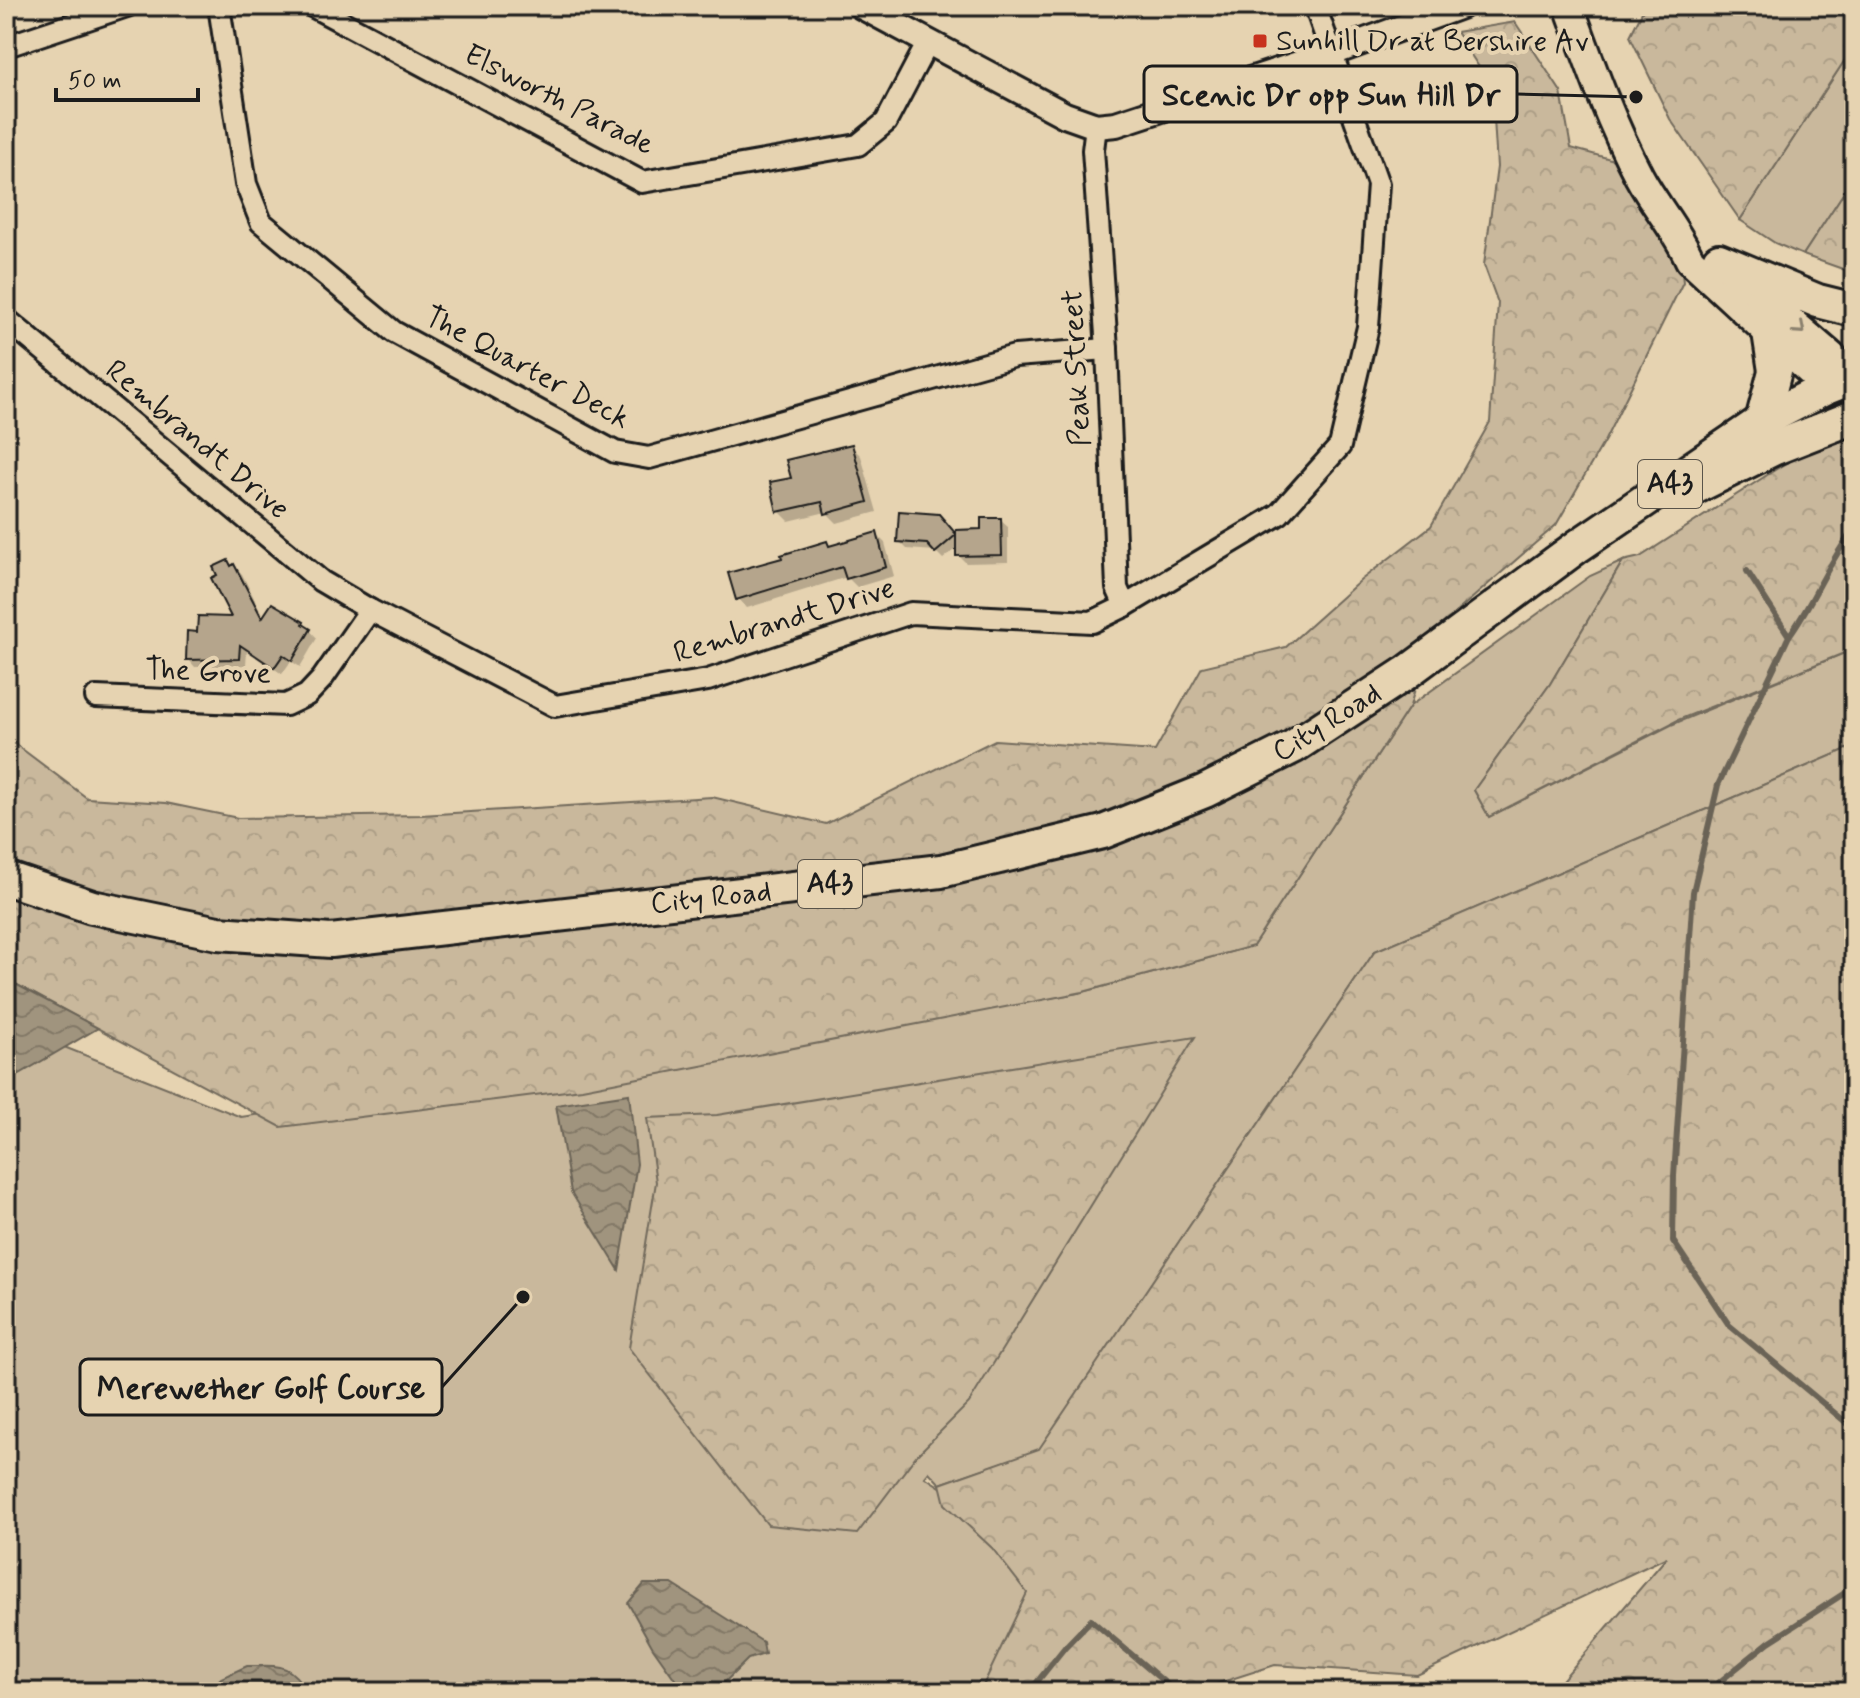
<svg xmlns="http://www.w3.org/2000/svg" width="1860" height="1698" font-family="Mynerve,sans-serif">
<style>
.grass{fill:#c9b89c;stroke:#726a5c;stroke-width:2}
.forest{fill:url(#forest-crowns);stroke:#726a5c;stroke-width:2}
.water{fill:url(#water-waves);stroke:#6b6457;stroke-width:2}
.shadow{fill:#0003}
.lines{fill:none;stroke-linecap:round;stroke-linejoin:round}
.stream{stroke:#6b6457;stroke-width:6}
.building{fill:#b5a58c;stroke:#1c1c1c;stroke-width:2}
.minor-casing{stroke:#1c1c1c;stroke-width:26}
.tertiary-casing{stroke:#1c1c1c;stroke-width:30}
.secondary-casing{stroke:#1c1c1c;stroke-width:34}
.trunk-casing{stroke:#1c1c1c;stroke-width:38}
.minor{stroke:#e6d3b1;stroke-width:20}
.tertiary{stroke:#e6d3b1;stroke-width:24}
.secondary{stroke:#e6d3b1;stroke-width:28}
.trunk{stroke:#e6d3b1;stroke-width:32}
.oneway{stroke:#8b816e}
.poi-dot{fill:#c8321e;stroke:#e6d3b1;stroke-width:3}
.labels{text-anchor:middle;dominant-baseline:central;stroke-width:8;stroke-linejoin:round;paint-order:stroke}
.shield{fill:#e6d3b1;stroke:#595349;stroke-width:2}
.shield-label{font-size:28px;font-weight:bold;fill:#1c1c1c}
.poi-label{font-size:30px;fill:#1c1c1c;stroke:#e6d3b1;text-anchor:start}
.street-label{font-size:30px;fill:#1c1c1c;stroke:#e6d3b1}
.leader{fill:none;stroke:#1c1c1c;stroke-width:3}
.callout-dot{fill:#1c1c1c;stroke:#e6d3b1;stroke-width:3}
.callout{fill:#e6d3b1;stroke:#1c1c1c;stroke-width:3}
.callout-label{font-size:32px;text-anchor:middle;font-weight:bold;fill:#1c1c1c}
</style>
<defs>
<pattern id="forest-crowns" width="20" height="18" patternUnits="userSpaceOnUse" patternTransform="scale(2)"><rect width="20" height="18" fill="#c9b89c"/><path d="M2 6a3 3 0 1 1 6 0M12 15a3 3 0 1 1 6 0" fill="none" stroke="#ac9e86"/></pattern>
<pattern id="water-waves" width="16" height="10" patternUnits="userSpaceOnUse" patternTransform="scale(2)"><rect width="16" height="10" fill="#a0947e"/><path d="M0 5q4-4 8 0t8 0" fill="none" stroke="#827866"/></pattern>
</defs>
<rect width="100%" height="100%" fill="#e6d3b1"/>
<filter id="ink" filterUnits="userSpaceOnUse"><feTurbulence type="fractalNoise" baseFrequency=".0125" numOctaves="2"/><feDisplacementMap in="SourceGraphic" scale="16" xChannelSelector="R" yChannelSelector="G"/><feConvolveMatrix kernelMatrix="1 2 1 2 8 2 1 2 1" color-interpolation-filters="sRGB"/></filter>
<g filter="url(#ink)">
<g class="grass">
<path d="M1854,46V177L1803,255L1775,243L1740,220Z"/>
<path d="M1623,561L1550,684L1474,790L1489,817L1671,725L1854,649V746L1375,951L1039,1450L940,1484L929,1472L925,1477L1101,1591L1036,1692H6V1024L241,1117L1012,1005L1083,992L1253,946L1410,706L1590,576Z"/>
</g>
<g class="forest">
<path d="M1645,6H1854V46L1740,220L1670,119L1630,36Z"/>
<path d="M1515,22L1561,92L1571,148L1625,163L1636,200L1679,249L1683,282L1605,440L1556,525L1431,634L1410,706L1253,946L1083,992L582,1089L281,1127L6,979V737L87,798L166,803L238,818L421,815L712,797L826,824L995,740L1155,751L1202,667L1286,647L1361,580L1431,526L1490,422L1498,303L1484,265L1497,167L1492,87L1456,32Z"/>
<path d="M1854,177V273L1803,255Z"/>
<path d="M1854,435V649L1678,720L1489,817L1474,790L1550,684L1623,561L1640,557L1809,448Z"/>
<path d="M1854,746V1692H1552L1667,1557L1417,1675L1275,1665L1191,1692H980L1027,1593L992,1548L945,1504L940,1484L1039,1449L1375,951Z"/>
<path d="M1195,1037L969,1403L916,1456L857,1534L768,1525L629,1348L656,1182L647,1118L717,1115Z"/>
</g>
<g class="water">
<path d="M6,979L98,1028L6,1082Z"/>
<path d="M629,1094L637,1164L619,1270L571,1192L556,1105Z"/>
<path d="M644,1584H672L763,1642L765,1654L748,1659L715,1692H684L653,1648L628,1603Z"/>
<path d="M247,1666C281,1666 288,1662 308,1692H207L221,1678Z"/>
</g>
<g class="shadow">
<path d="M851,446L861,456L877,512L837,523L826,512L789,521L779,511L793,479Z"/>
<path d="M1000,520L1008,527V562L966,563L958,555V547L943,559L935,551L907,549L899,541L946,524L958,538L983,531Z"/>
<path d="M876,534L885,543L894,576L857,587L847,577L747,608L738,598L785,559L827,543L831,547Z"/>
<path d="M234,566L242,574L264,618L303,623L317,638L300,667L291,661L282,674L247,650L246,665L195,667L188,659L199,634L234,619Z"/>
</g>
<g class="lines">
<g class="stream">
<path d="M1747,571L1789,636L1718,785L1693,892L1674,1176L1673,1241L1729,1325L1854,1429"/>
<path d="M1789,636C1814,602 1828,562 1854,529"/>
<path d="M1029,1692L1065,1647L1091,1620L1176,1692"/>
<path d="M1707,1692L1769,1642L1854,1587"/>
</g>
</g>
<g class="building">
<path d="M852,444L868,502L825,514L822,502L777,512L770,482L791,478L786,460Z"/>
<path d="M899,511L939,514L956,534V530L981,529V518H1001L1002,555L956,556V535L935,553L927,544L897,542Z"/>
<path d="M877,532L886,567L846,579L842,567L736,600L728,573L782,558L781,555L827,541L829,546Z"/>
<path d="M228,560L231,566L234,564L262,618L272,603L304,622L303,624L311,629L292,661L283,655L274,668L240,645L239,659L186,660L187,631L197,632L198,616L231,617L211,578L217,575L213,567Z"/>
</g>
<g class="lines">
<defs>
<g id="minor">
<path d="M219,6L246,184L261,222L394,332L615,452L649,458L1015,356L1107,349"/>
<path d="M312,6L642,182L858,145L886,122L928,42"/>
<path d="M6,44H13L127,6"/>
<path d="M1096,126L1093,150L1107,349L1117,588L1125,606"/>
<path d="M6,319L321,581L370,610L555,706L708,680L911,613L1092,622L1125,606L1279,514L1340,446L1368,327L1378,184L1315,6"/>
<path d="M96,697L286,705L307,695L322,679L370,610"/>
</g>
<path id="tertiary" d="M861,6L1065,115L1096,126L1116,124L1332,53L1461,6"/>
<g id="secondary">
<path d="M1569,6C1590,64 1610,121 1639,176C1655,206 1677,230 1690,260L1810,371L1838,383"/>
<path d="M1731,270L1832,357L1838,383"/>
</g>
<g id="trunk">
<path d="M1719,260L1818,301L1854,310"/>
<path d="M1762,421L1775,371L1769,332"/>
<path d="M1688,491L1775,448L1854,417"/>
<path d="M6,878L92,907L218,933L331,941L941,871L1103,832L1205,791L1293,747L1406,673L1578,546L1762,421L1824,389L1854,377"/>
</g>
</defs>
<use href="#minor" class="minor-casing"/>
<use href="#tertiary" class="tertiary-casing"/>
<use href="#secondary" class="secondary-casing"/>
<use href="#trunk" class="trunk-casing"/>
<use href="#minor" class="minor"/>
<use href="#tertiary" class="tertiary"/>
<use href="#secondary" class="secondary"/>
<use href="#trunk" class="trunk"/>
</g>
<defs><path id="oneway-chevron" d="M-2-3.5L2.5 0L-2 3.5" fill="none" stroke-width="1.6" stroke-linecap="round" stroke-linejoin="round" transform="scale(2)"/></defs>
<use class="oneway" href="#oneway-chevron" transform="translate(1800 329) rotate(41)"/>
</g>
<rect class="poi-dot" x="1252" y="33" width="16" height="16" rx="4"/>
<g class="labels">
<g class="shield">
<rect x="1638" y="460" width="64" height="48" rx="6"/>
<rect x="798" y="860" width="64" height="48" rx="6"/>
</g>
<g class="shield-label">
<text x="1670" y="484">A43</text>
<text x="830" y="884">A43</text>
</g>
<g class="poi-label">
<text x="1276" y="41">Sunhill Dr at Bershire Av</text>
</g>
<g class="street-label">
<text transform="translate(559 100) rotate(27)">Elsworth Parade</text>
<text transform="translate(527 368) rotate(28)">The Quarter Deck</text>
<text transform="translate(1077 368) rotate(-93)">Peak Street</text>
<text transform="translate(197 440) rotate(40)">Rembrandt Drive</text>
<text transform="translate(784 621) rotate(-17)">Rembrandt Drive</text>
<text transform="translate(208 672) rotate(2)">The Grove</text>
<text transform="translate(1327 723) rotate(-32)">City Road</text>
<text transform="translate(711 898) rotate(-6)">City Road</text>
</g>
</g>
<path class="leader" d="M1636 97L1517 94M523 1297L442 1387"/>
<g class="callout-dot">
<circle cx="1636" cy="97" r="8"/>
<circle cx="523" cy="1297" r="8"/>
</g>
<g class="callout">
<rect x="1144" y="66" width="373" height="56" rx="8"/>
<rect x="80" y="1359" width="362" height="56" rx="8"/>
</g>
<g class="callout-label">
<text x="1331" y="105">Scenic Dr opp Sun Hill Dr</text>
<text x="261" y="1398">Merewether Golf Course</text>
</g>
<rect width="1860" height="1698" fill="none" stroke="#e6d3b1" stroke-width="32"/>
<rect x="16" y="16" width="1828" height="1666" fill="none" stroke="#1c1c1c" stroke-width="3" filter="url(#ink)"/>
<path d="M56 88v12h142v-12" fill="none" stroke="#1c1c1c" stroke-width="4"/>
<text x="68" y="88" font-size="24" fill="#1c1c1c" stroke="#e6d3b1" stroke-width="6" paint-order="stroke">50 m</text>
</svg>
